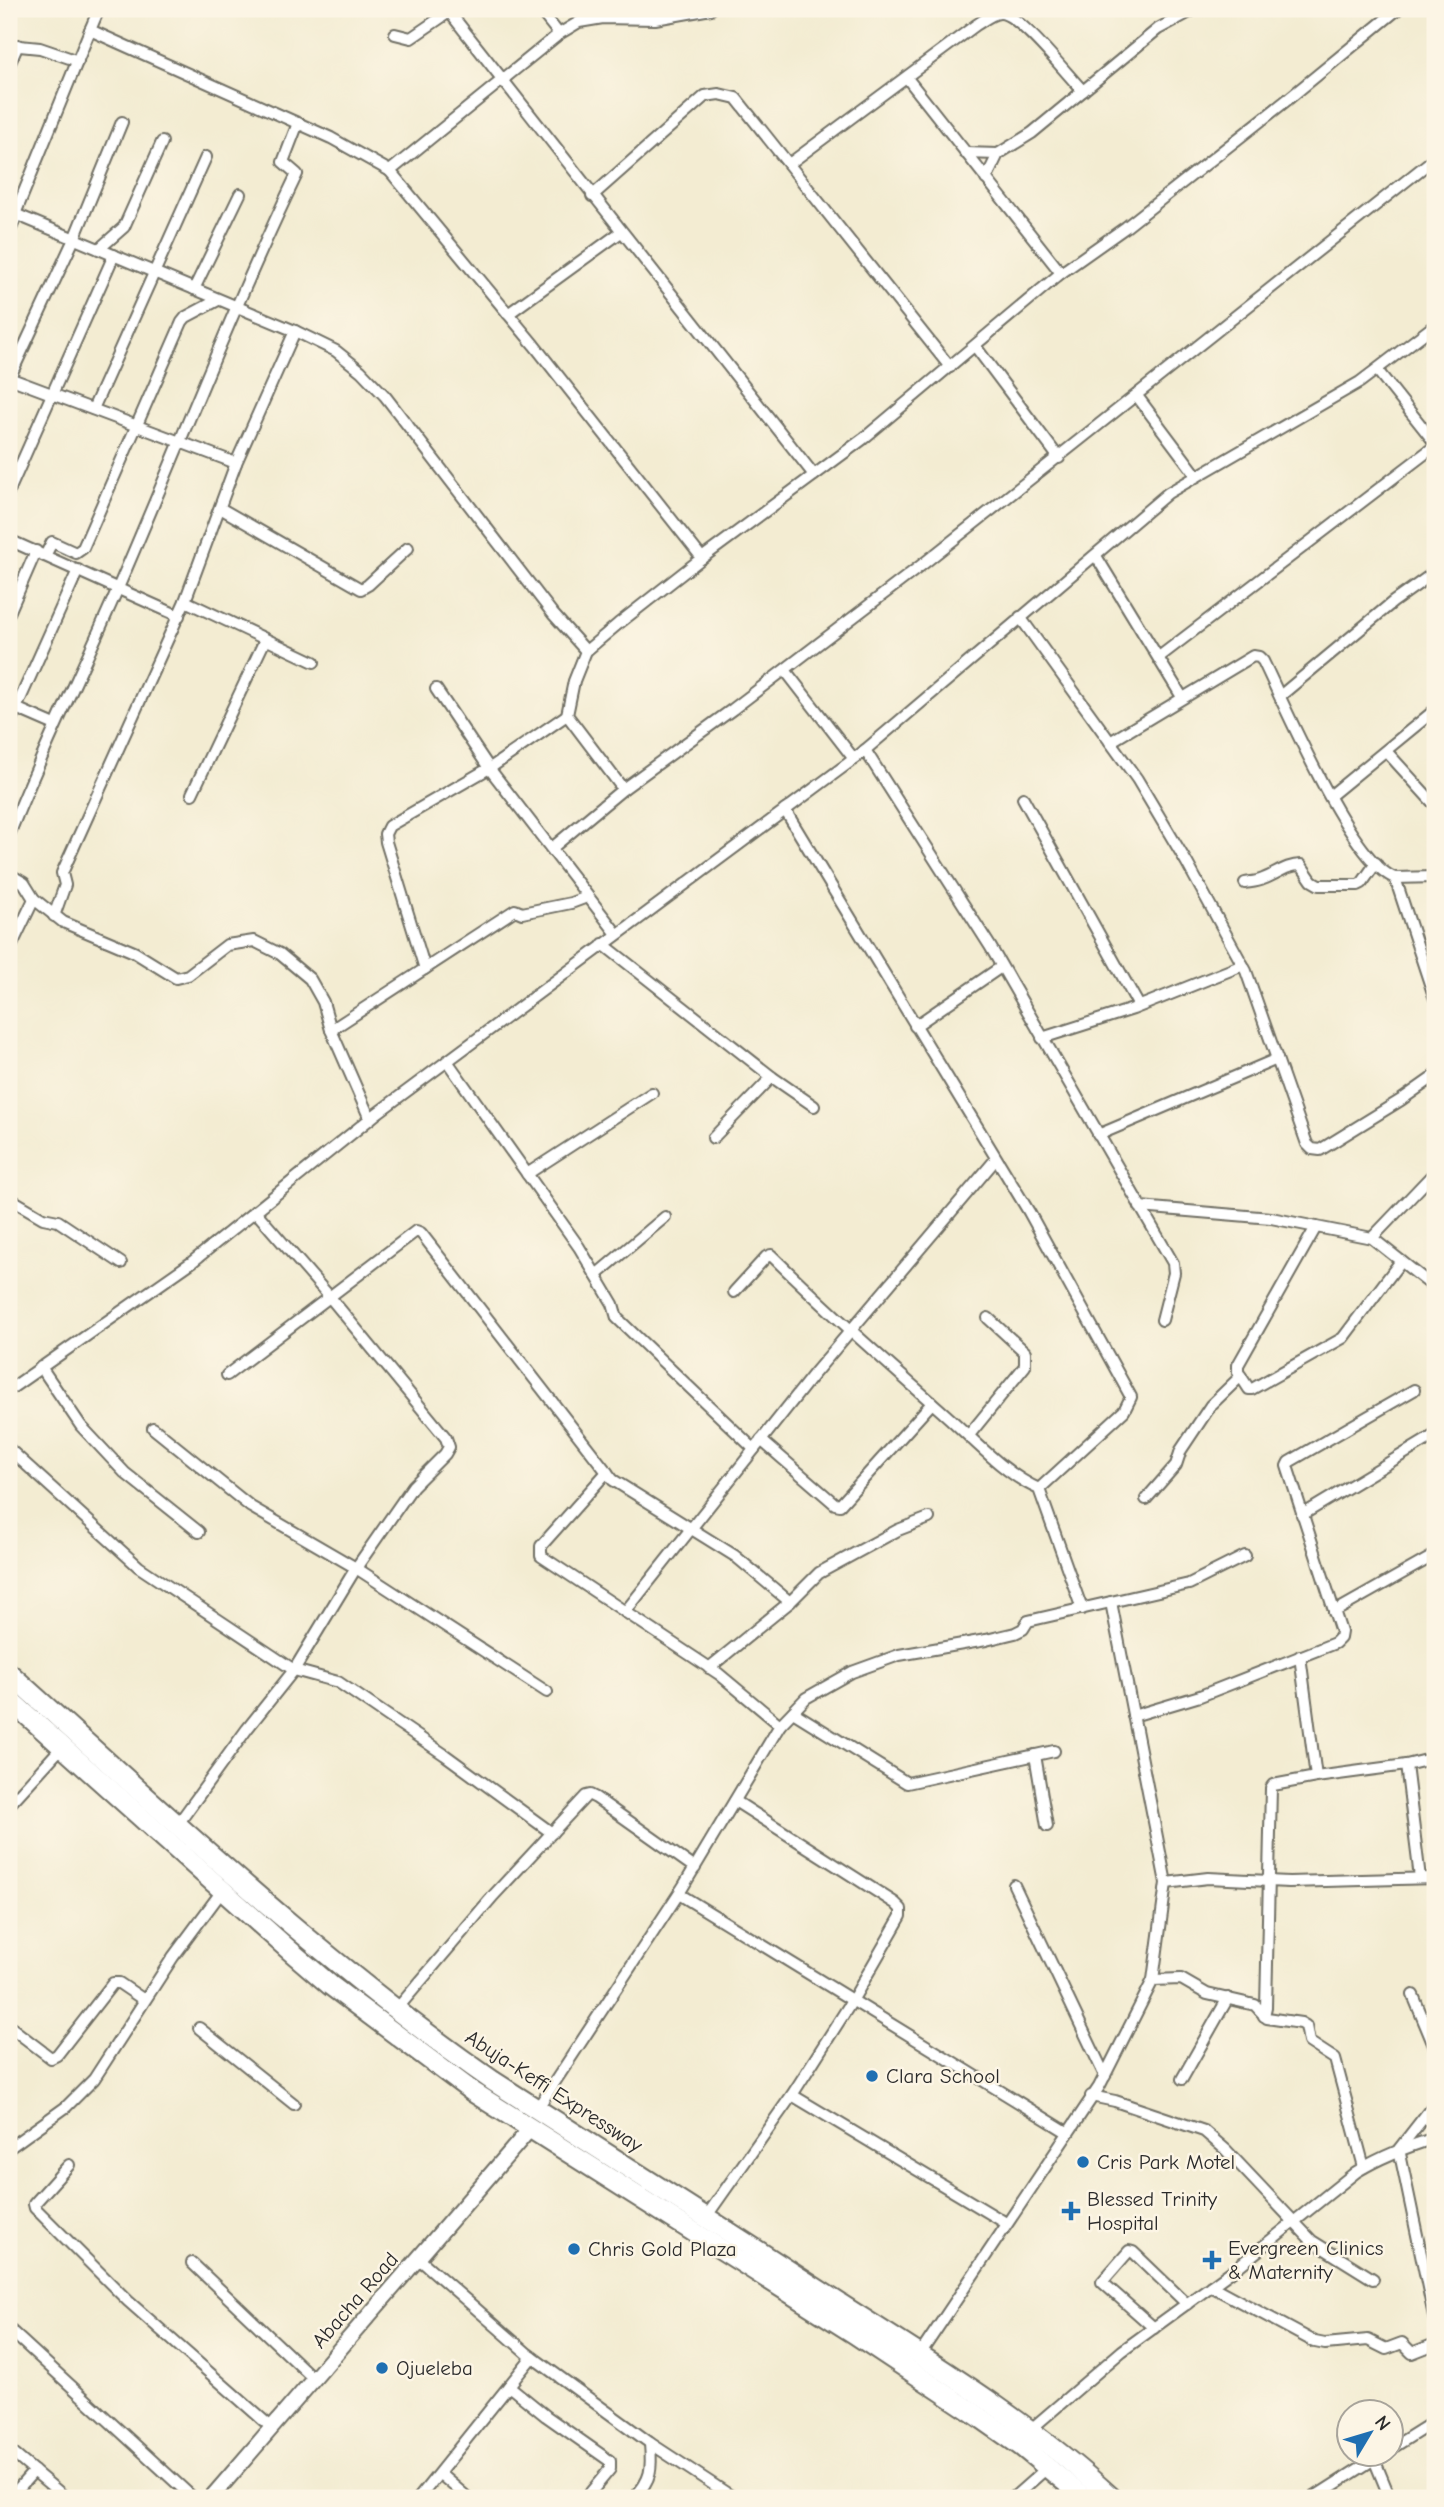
<svg xmlns="http://www.w3.org/2000/svg" width="1444" height="2507" font-family="'Comic Neue',sans-serif">
<style>
.lines{fill:none;stroke-linecap:round;stroke-linejoin:round}
.street-casing{stroke:#716f65;stroke-width:14}
.secondary-casing{stroke:#716f65;stroke-width:18}
.highway-casing{stroke:#716f65;stroke-width:23}
.street{stroke:#fff;stroke-width:10}
.secondary{stroke:#fff;stroke-width:14}
.highway{stroke:#fff;stroke-width:19}
.poi-dot{fill:#1f6fb2;stroke:#fcf5e5;stroke-width:2.5}
.labels{text-anchor:middle;dominant-baseline:central;stroke-width:5;stroke-linejoin:round;paint-order:stroke}
.poi-label{font-size:21px;fill:#2b2b2b;stroke:#fcf5e5;text-anchor:start}
.street-label{font-size:21px;fill:#2b2b2b;stroke:#fcf5e5}
</style>
<rect width="100%" height="100%" fill="#fcf5e5"/>
<filter id="ink" filterUnits="userSpaceOnUse"><feTurbulence type="fractalNoise" baseFrequency=".0143" numOctaves="2"/><feDisplacementMap in="SourceGraphic" scale="14" xChannelSelector="R" yChannelSelector="G"/><feConvolveMatrix kernelMatrix="1 2 1 2 8 2 1 2 1" color-interpolation-filters="sRGB"/></filter>
<filter id="wash" filterUnits="userSpaceOnUse"><feTurbulence type="fractalNoise" baseFrequency=".00686" numOctaves="4" result="noise"/><feDisplacementMap in="SourceGraphic" scale="28" xChannelSelector="R" yChannelSelector="G"/><feGaussianBlur stdDeviation="1.57" result="paint"/><feColorMatrix in="noise" values="0 0 0 0 0 0 0 0 0 0 0 0 0 0 0 0 0 1.4 0 .05"/><feComposite in="paint" operator="in"/></filter>
<g filter="url(#wash)">
<rect width="100%" height="100%" fill="#f3ecd2"/>
</g>
<g filter="url(#ink)">
<g class="lines">
<defs>
<g id="street">
<path d="M447,9L814,475"/>
<path d="M539,9L559,34"/>
<path d="M90,30L99,9"/>
<path d="M395,34L411,38L449,12"/>
<path d="M9,45L40,48L78,61"/>
<path d="M9,65L18,45"/>
<path d="M907,78L1061,273"/>
<path d="M965,153L998,154L1032,133L1158,29L1195,9"/>
<path d="M789,164L976,25C983,21 992,13 1000,13C1019,13 1068,76 1083,91"/>
<path d="M390,171L534,345L702,558"/>
<path d="M986,179L998,154"/>
<path d="M592,196L705,96L719,94L736,98L950,367"/>
<path d="M99,249L124,227L162,142"/>
<path d="M194,289L240,194"/>
<path d="M508,314L621,232"/>
<path d="M975,346L1059,458"/>
<path d="M1377,370L1435,443"/>
<path d="M9,378L236,463"/>
<path d="M9,379L74,239L122,122"/>
<path d="M1137,396L1197,476"/>
<path d="M93,409L206,157"/>
<path d="M9,491L114,255"/>
<path d="M220,508L361,589L368,585L408,548"/>
<path d="M9,540L179,616"/>
<path d="M45,556L52,542L76,553L83,548L182,322L186,317L218,300"/>
<path d="M1096,556L1182,697"/>
<path d="M185,601L314,662"/>
<path d="M9,613L36,551"/>
<path d="M1020,617L1137,779L1187,863L1246,971L1307,1144L1312,1149L1320,1150L1401,1100L1435,1076"/>
<path d="M586,651L553,614L385,396L361,371L336,351L295,331L15,214L90,30L331,138L390,171L559,34L579,22L603,18L655,19L711,9"/>
<path d="M1159,657L1435,446"/>
<path d="M785,670L854,759"/>
<path d="M436,689L489,768L617,934"/>
<path d="M1280,696L1393,602L1435,572"/>
<path d="M9,705L55,725"/>
<path d="M9,724L78,570"/>
<path d="M1110,742L1253,656L1259,657L1263,661C1285,706 1351,862 1395,878L1435,999"/>
<path d="M865,750L990,946L1173,1263L1174,1273L1162,1320"/>
<path d="M1386,751L1435,805"/>
<path d="M623,789L567,715L574,681L586,651L618,624L702,558L863,439L1061,273L1126,227L1287,100L1398,9"/>
<path d="M192,794L265,640"/>
<path d="M1330,796L1435,710"/>
<path d="M1023,798L1139,1006"/>
<path d="M785,810L1029,1212L1131,1397L1124,1411L1039,1489"/>
<path d="M9,835C42,751 82,671 118,588C178,450 232,309 297,174L283,162L298,123"/>
<path d="M552,848L623,789L733,709L923,564L1435,158"/>
<path d="M9,874L24,883L34,899L63,922L134,952L176,978L188,975L227,945L254,941L280,954L310,979L323,1002L331,1030L370,1119"/>
<path d="M1395,878L1435,877"/>
<path d="M1245,883C1250,882 1257,882 1263,879C1277,874 1286,865 1301,865L1312,881L1319,885H1358L1362,883L1376,863"/>
<path d="M54,916L65,885L62,873L185,601L236,463L295,331"/>
<path d="M603,944L772,1077L814,1106"/>
<path d="M9,951L34,899"/>
<path d="M425,969L386,842L385,834L389,826L493,766L567,715"/>
<path d="M915,1026L1001,967"/>
<path d="M331,1030L515,910L522,913L571,903L587,897"/>
<path d="M1042,1038L1133,1009L1243,965"/>
<path d="M447,1061L579,1247L613,1304L617,1318L754,1449"/>
<path d="M1098,1135L1277,1059"/>
<path d="M713,1138L772,1077"/>
<path d="M527,1174L652,1093"/>
<path d="M9,1198L43,1218L58,1221L121,1263"/>
<path d="M1140,1207L1271,1218L1372,1238L1435,1288"/>
<path d="M1316,1227L1238,1365V1372L1249,1389H1252L1343,1338L1401,1261"/>
<path d="M1372,1238L1435,1172"/>
<path d="M596,1275L665,1217"/>
<path d="M734,1292L766,1257L771,1255C828,1311 887,1363 947,1416C974,1440 1006,1475 1039,1489L1082,1609"/>
<path d="M41,1367L81,1426L125,1473L199,1532"/>
<path d="M227,1375L416,1231L421,1233L613,1480L735,1556L790,1602"/>
<path d="M9,1390L192,1262L376,1114L858,756L1168,493L1360,382L1435,325"/>
<path d="M153,1428L251,1507L356,1568L547,1692"/>
<path d="M969,1435L1025,1366V1352L988,1318"/>
<path d="M761,1440L835,1504L840,1505L932,1403"/>
<path d="M9,1449L139,1567L294,1670L338,1682L445,1755L552,1833"/>
<path d="M607,1472L541,1546V1556L719,1674L780,1725"/>
<path d="M1146,1499L1176,1465L1181,1450L1211,1405L1241,1376"/>
<path d="M1302,1515L1435,1435"/>
<path d="M625,1612L813,1375L996,1159"/>
<path d="M1334,1612L1435,1555"/>
<path d="M1300,1656L1316,1777"/>
<path d="M709,1668L790,1602L819,1573L898,1530L929,1518"/>
<path d="M793,1712L907,1783L1054,1751"/>
<path d="M1133,1716L1200,1696L1335,1643L1340,1638L1341,1632L1287,1466L1289,1462L1414,1390"/>
<path d="M1035,1755L1047,1826"/>
<path d="M1406,1765L1420,1878"/>
<path d="M9,1805L62,1747"/>
<path d="M178,1824L247,1729L294,1670L356,1568L413,1486L445,1454L449,1447L446,1438L329,1296L255,1211"/>
<path d="M1166,1883L1208,1878L1289,1882L1435,1878"/>
<path d="M1014,1885L1105,2076"/>
<path d="M679,1894L1067,2132"/>
<path d="M1153,1980L1181,1979L1207,1994L1255,2005L1267,2018L1301,2023L1306,2026L1309,2042L1335,2059L1364,2167"/>
<path d="M1413,1995L1435,2048"/>
<path d="M396,2010L493,1896L586,1796L590,1795L596,1798L695,1868"/>
<path d="M1264,2016L1266,2007L1271,1788L1273,1785L1316,1777L1406,1765L1435,1758"/>
<path d="M9,2026L51,2058L57,2055L113,1983H119L144,2000"/>
<path d="M199,2028L294,2104"/>
<path d="M1182,2079L1228,1998"/>
<path d="M792,2095L1006,2223"/>
<path d="M1091,2096L1115,2101L1204,2131L1226,2150L1312,2241L1373,2279"/>
<path d="M1435,2103L1399,2149L1435,2321"/>
<path d="M537,2109L683,1887L780,1725L806,1698L852,1672L899,1655L986,1640L1015,1633L1023,1629L1028,1621L1189,1584L1245,1556"/>
<path d="M9,2148L66,2107L94,2079L173,1957L222,1891"/>
<path d="M69,2165L34,2204L35,2208L128,2301L272,2428"/>
<path d="M706,2217L792,2095L852,2001L901,1916V1909L895,1903L735,1801"/>
<path d="M418,2258L528,2354L650,2443L734,2498"/>
<path d="M192,2263L313,2378"/>
<path d="M1211,2286L1315,2342L1325,2344L1368,2340L1386,2349L1402,2343L1412,2353L1435,2344"/>
<path d="M1154,2328L1102,2282L1129,2251L1133,2252L1187,2304"/>
<path d="M9,2329L193,2498"/>
<path d="M920,2354L1099,2087L1153,1980L1166,1883L1111,1602"/>
<path d="M509,2386L546,2416L610,2461V2469L586,2498"/>
<path d="M1030,2430L1122,2351L1240,2265L1356,2172C1382,2156 1406,2147 1435,2138"/>
<path d="M1392,2448L1435,2421"/>
<path d="M9,2450L66,2498"/>
<path d="M1374,2459L1390,2498"/>
<path d="M440,2474L468,2498"/>
<path d="M10,2498L34,2471"/>
<path d="M419,2498L532,2357"/>
<path d="M634,2498C652,2479 652,2469 650,2443"/>
<path d="M1013,2498L1048,2467"/>
<path d="M1313,2498L1382,2454"/>
</g>
<g id="secondary">
<path d="M9,212L15,214L9,228"/>
<path d="M211,2498L530,2129"/>
</g>
<g id="highway">
<path d="M9,1673C166,1814 319,1960 493,2081C610,2156 728,2231 845,2307C937,2366 1031,2423 1112,2498"/>
<path d="M9,1699L288,1949L330,1985L473,2092L855,2334L974,2413L1021,2446L1085,2498"/>
</g>
</defs>
<use href="#street" class="street-casing"/>
<use href="#secondary" class="secondary-casing"/>
<use href="#highway" class="highway-casing"/>
<use href="#street" class="street"/>
<use href="#secondary" class="secondary"/>
<use href="#highway" class="highway"/>
</g>
</g>
<g class="poi-dot">
<circle cx="872" cy="2076" r="7"/>
<circle cx="1083" cy="2162" r="7"/>
<path d="M1067.5 2200.5h7v7h7v7h-7v7h-7v-7h-7v-7h7z"/>
<circle cx="574" cy="2249" r="7"/>
<path d="M1208.5 2249.5h7v7h7v7h-7v7h-7v-7h-7v-7h7z"/>
<circle cx="382" cy="2368" r="7"/>
</g>
<g class="labels">
<g class="poi-label">
<text x="886" y="2076">Clara School</text>
<text x="1097" y="2162">Cris Park Motel</text>
<text x="1087" y="2199">Blessed Trinity<tspan x="1087" dy="24">Hospital</tspan></text>
<text x="1228" y="2248">Evergreen Clinics<tspan x="1228" dy="24">&amp; Maternity</tspan></text>
<text x="588" y="2249">Chris Gold Plaza</text>
<text x="396" y="2368">Ojueleba</text>
</g>
<g class="street-label">
<text transform="translate(554 2091) rotate(33)">Abuja-Keffi Expressway</text>
<text transform="translate(355 2300) rotate(-49)">Abacha Road</text>
</g>
</g>
<rect width="1444" height="2507" fill="none" stroke="#fcf5e5" stroke-width="35"/>
<g transform="translate(1370 2433) rotate(52)"><circle r="33" fill="#fcf5e5" stroke="#a8a49b" stroke-width="2"/>
<path d="M0-5L12 26L0 18L-12 26Z" fill="#1f6fb2"/>
<text y="-10" font-size="19" font-weight="bold" text-anchor="middle" fill="#2b2b2b">N</text>
</g>
</svg>
